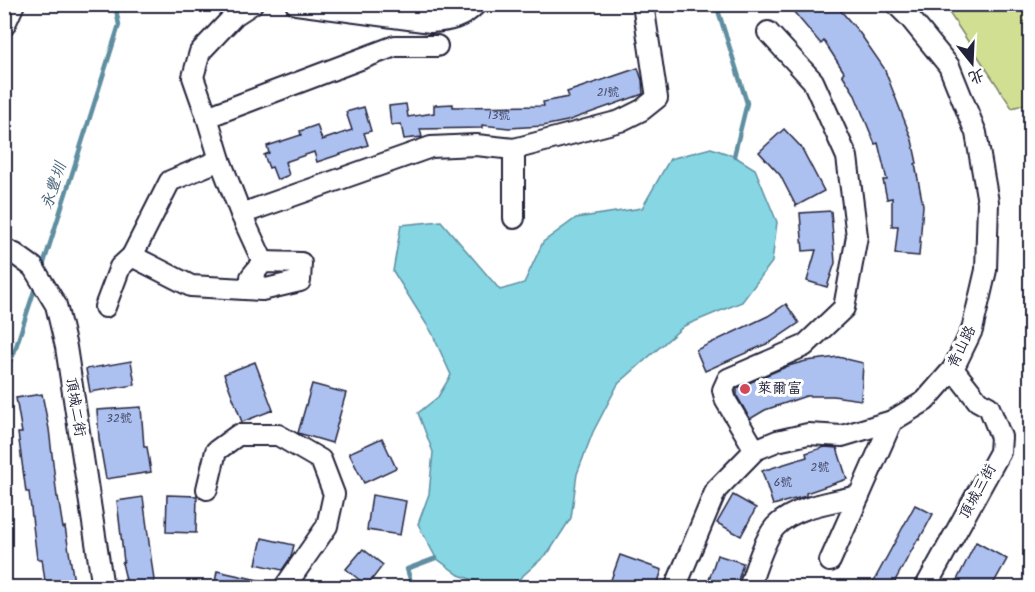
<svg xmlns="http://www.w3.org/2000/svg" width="1035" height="592" font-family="Kalam,'LXGW WenKai TC',sans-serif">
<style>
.green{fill:#d1df93;stroke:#7a8067;stroke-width:1.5}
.water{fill:#87d6e3;stroke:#5f8ea0;stroke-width:1.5}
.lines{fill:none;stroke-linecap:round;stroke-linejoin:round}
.stream{stroke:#5f8ea0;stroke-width:4.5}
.building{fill:#adc1f0;stroke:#22223b;stroke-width:1.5}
.minor-casing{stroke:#22223b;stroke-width:24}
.minor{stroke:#fff;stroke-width:20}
.poi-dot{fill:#d1495b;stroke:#fff;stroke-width:2}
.labels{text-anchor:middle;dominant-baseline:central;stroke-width:6;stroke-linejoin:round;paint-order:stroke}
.number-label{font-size:12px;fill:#454a68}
.street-label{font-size:15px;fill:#22223b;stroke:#fff}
.poi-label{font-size:15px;fill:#22223b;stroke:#fff;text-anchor:start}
.water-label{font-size:16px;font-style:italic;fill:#456176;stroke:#fff}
</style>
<rect width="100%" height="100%" fill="#fff"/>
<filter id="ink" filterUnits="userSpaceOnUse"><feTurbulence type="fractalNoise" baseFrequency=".0167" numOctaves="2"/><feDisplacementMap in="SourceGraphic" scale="12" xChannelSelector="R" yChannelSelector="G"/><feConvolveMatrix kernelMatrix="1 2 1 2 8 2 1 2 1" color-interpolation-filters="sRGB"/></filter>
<g filter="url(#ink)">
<path class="green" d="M944,5H1030V103L1012,108Z"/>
<path class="water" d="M711,148L734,156L755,169L777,222L772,262L742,302L684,326L618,384L593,432L577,474L571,518L549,552L517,581L487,585L459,575L436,558L418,524L429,494L433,452L418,413L438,397L451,375L432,333L393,271L401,225L441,221L500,290L524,283L543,242L576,218L642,208L670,159Z"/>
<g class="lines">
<g class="stream">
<path d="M716,4L747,103L734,156"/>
<path d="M42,269L119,25L115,4"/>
<path d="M4,374L14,353L36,285"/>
<path d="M413,588L407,569L436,558"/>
</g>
</g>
<g class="building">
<path d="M787,4H835L859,32L884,68L912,140L917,163L915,164L923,205L919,256L895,254L898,226H892V198L887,199L883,180H887L878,143L875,144L854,93L842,74L844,72L824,41L821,44Z"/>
<path d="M638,68L642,80L643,94L567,121L543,126L509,128L482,125V128L420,129L422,137L404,139L401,124L391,125L389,106L406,104L408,117L434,113V105L453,104V107L544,106L543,102L569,97L567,92Z"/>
<path d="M364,107L371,131L364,133L368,145L317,162L314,152L285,162L289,175L277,180L272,167L269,168L264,155L269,153L267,146L301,135L300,131L317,125L322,140L352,130L346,112Z"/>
<path d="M784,129L801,147L824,191L796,206L780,175L759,152Z"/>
<path d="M831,211L835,263L827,287L807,281L816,250L803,251L800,213Z"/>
<path d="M786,304L799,323L771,342L705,371L696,350L768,316Z"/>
<path d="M838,357L863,363L861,400L833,396H806L765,410L750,419L737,396V388L788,366L806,361Z"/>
<path d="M131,361L135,385L90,392L86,369Z"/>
<path d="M255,362L273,410L242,422L224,374Z"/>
<path d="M312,384L346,393L332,443L298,433Z"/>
<path d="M42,394L49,429L57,497H58L63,528L65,527L75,588H46L42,559H37L29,492H26L18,433H22L16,398Z"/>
<path d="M141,407L144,447H147L151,472L106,479L99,439L97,410Z"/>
<path d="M382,438L396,468L364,483L349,453Z"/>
<path d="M825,447L837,448L847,479L806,493V496L773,505L762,471L807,457L806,453Z"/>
<path d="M167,495L197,496L196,533L166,532Z"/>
<path d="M372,495L406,501L400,535L367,530Z"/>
<path d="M733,495L756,508L741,536L717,523Z"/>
<path d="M143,497L155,588H128L122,563L124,562L117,501Z"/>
<path d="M915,505L933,514L919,540L918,539L891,588H870Z"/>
<path d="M262,538L294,545L291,557L282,570L256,564Z"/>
<path d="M976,542L1007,559L991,588H953Z"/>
<path d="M363,549L383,565L367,586L346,569Z"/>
<path d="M620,555L662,570L656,588H608Z"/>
<path d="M717,555L743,563L736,588H722L708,583Z"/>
<path d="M217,571L267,582L266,588H214Z"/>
</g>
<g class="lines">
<defs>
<g id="minor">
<path d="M252,4L235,15L200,52L193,77L207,117L220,160L241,214L431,147L476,145L514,149L620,121L642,110L657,98L643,4"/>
<path d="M296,4L431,22C449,21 463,18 476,4"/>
<path d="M4,26L14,4"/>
<path d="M207,117L395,46H437"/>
<path d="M514,149V218"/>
<path d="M241,214L263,262"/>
<path d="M4,249L15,254L33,267L56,305L66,347L103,588"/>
<path d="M132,256L191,286L262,290L300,281L301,263L263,262L251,277L262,290"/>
<path d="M105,307L120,267L132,256L170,181L220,160"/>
<path d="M755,450L726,401L723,390L728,379L804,346L844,308L857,236L847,157L813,81L768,32"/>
<path d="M207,489L216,451L238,435H278L321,460L334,494L327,526L284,588"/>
<path d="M830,561L859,496"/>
<path d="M675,588L716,490L755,450L777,441L808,434L842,436L892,421L925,401L953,369L972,330L986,270L988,202L976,133L949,66L910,18L896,4"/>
<path d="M749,588C755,570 764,540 775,527C795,506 833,502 859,496L892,421"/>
<path d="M925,588L1000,452L1001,437L989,407L978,401L953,369"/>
</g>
</defs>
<use href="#minor" class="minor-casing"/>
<use href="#minor" class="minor"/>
</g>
</g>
<circle class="poi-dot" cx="745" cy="389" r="6"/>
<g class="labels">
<g class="number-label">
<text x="608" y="92">21號</text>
<text x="499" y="115">13號</text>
<text x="119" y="418">32號</text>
<text x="820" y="467">2號</text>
<text x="783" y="482">6號</text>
</g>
<g class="street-label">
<text transform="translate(962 347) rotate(-64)">青山路</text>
<text transform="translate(75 407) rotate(81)">頂城二街</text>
<text transform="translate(978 492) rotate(-61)">頂城三街</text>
</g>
<g class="poi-label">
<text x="757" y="389">萊爾富</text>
</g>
<g class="water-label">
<text transform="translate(54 186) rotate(-72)">永豐圳</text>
</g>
</g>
<rect width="1035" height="592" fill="none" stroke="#fff" stroke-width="24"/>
<rect x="12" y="12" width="1011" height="568" fill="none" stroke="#22223b" stroke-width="2" filter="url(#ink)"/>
<g transform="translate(972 63) rotate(162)" stroke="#ffffff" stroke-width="4.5" paint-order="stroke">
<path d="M0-4.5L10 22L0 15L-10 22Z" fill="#22223b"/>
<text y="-9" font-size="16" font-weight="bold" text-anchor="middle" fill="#22223b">北</text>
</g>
</svg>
